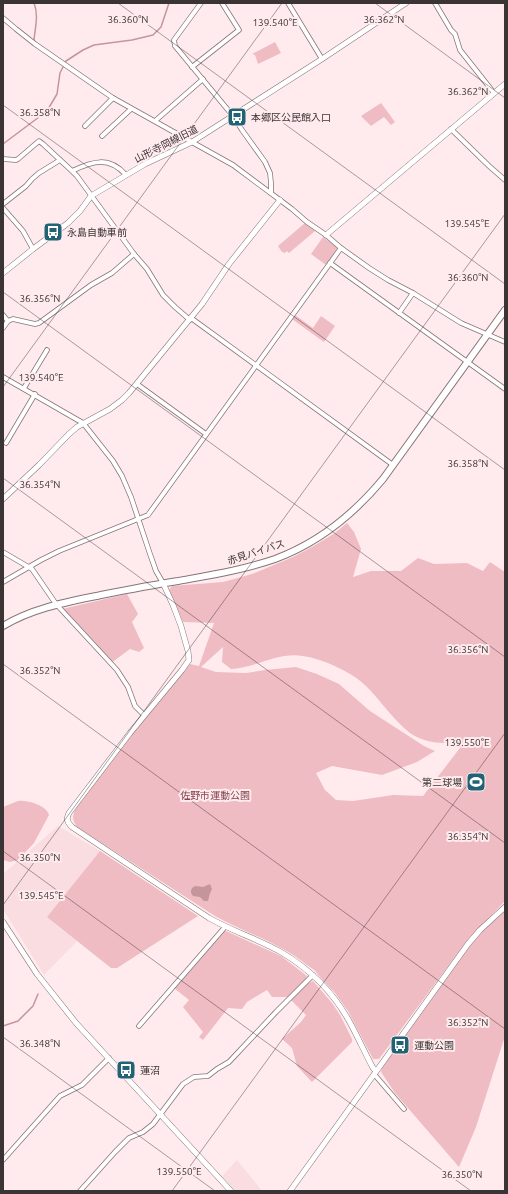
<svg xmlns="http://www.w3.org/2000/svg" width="508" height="1194" font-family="Ubuntu,'Noto Sans JP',sans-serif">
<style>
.built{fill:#fadde1}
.green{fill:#efbcc3;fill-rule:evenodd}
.water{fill:#c5959c}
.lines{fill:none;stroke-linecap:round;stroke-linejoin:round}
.stream{stroke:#c5959c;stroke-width:1.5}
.minor-casing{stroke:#867577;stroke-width:5.5}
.tertiary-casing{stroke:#867577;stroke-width:6}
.secondary-casing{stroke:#867577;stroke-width:8}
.minor{stroke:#fff;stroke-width:4}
.tertiary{stroke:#fff;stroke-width:5}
.secondary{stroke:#fff;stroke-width:6}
.ticks{fill:none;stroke:#3b3435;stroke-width:1;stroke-opacity:0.45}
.labels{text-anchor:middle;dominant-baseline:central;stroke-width:4;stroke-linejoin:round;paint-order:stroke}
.poi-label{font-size:10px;fill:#3b3435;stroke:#ffebed;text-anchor:start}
.street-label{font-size:10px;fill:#3b3435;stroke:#ffebed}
.park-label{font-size:10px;fill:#81414d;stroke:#ffebed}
.ticks-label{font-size:10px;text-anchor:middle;fill:#3b3435;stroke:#ffebed;stroke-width:4;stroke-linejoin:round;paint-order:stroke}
</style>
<rect width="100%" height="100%" fill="#ffebed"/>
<g class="built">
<path d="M58,826L100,851L47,917L77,941L44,975L3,909V874Z"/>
<path d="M237,1160L255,1182L262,1191H236L222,1176Z"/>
</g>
<g class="green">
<path d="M275,42L281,53L258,64L255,55L252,54Z"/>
<path d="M381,103L395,122L391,125L384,117L371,126L361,116Z"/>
<path d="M305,223L315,231L289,253L287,251L285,253L282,252L278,246Z"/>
<path d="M323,237L338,248L326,265L311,254Z"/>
<path d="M295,315L313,328L321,316L335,326L324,342L292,319Z"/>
<path d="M347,523L354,532L361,549L353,577L371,571H401L418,558L434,564L467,563L483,571L490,562L505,572V901L469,938L379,1059H373L348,1011L335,993L318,975C316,970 311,968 307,965C279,942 245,933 215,916L77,827C72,820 72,816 76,808L131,736L190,664L199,666L214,623L183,622L169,590L172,586L223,582L252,574L293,557L312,547L335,533ZM223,647L222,662L231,669C255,668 278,652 303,656C323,659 352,672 366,686C381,701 393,720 410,733C420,740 433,743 445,743C452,742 456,742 463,744L423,796L393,795L353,801L336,800L325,790L316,773L332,766L382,775L417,762L435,751L424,746L370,711L339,684L317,674L296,667L265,670L246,673L216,672L201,667Z"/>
<path d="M127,594L138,614L132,622L144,648L139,652L130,649L111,663L62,609Z"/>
<path d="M18,801C27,800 46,805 49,815L34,843L18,860L10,862L3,860V807Z"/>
<path d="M100,851L198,916L117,968H111L47,917Z"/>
<path d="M505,909V1036L476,1127L459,1167L395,1093L381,1072L382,1068L465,952L480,934Z"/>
<path d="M226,931L281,956L307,976L305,980L309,983L313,981L332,1003L340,1015L352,1039V1042L312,1082L297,1066L292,1048L282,1039L301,1022L306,1015L288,997H272L267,990L247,1002L242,1009L228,1008L203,1040L199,1037L203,1032L183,1007L189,1000L174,988L223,932Z"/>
</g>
<path class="water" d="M210,884L212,889L210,893L208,901H204L200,897L193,896L191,893V890L193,887L196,886L203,887Z"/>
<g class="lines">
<g class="stream">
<path d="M34,40C35,28 39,15 34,3"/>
<path d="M3,144L47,111L57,94L60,73L66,61L83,50L94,45L132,40L153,35L161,27L169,3"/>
<path d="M3,1026L18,1021L33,1006L38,994"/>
</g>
<defs>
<g id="minor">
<path d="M201,3L174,40L175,46L233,116L242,130L265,162L270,173L271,183V193"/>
<path d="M288,3L322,59"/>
<path d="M435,3L451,30L455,34L460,50L494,93"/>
<path d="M3,18L16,29L35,44L113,98L233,165L292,209L307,222L326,235L341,248L369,268L388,280L413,293L461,323L505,342"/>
<path d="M192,67L239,30L222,3"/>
<path d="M155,121L203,79"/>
<path d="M85,126L113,98"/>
<path d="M451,129L489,166L505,180"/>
<path d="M102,136L131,109"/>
<path d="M3,159L16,160L18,159L39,141L43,144L72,171C93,161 109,156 126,175"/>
<path d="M72,171L77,176L134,254L147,269L163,295L175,307L190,320"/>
<path d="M3,204L26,186L32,179L39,173L60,160"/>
<path d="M3,208L23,231L33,249"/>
<path d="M330,263L505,389"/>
<path d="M399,313L413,293"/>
<path d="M3,315L8,321"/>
<path d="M191,318L393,465"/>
<path d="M3,328L8,321L13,319L35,324L39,323L91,285L112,273L134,254"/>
<path d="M3,377L83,423L113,461L122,476L131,497L150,554L156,571L163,583"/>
<path d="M137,384L206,434"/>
<path d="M24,388L47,350"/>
<path d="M6,443L35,394"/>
<path d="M3,552L32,569L56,604L117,670L128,687L135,706L144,715"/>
<path d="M3,582L41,560L59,551L148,515L341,248"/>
<path d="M139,1026L225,927"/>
<path d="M374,1074L404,1109"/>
<path d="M3,1160L60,1096L82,1085L109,1058"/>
<path d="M80,1191L115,1152L129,1138L143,1132L153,1124L183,1084L194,1077L208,1076L217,1069L229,1062L276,1012L313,975"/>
</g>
<g id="tertiary">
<path d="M326,235L505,84"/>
<path d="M3,273L33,249L68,223L80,211L91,196L145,164L192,142L322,59L406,3"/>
<path d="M3,499L39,465L69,434L77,427L110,409L122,400L129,393L202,304L229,264L280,200"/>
<path d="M163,583L173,605L181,626L188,651L189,660L182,670L130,733L69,813C66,819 67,822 72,827L209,918C232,931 258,939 281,952C308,968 332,991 348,1019C357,1035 364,1051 373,1068L376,1071"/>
<path d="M3,922L37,974L76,1023L231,1191"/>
<path d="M290,1191L468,944L480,930L505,907"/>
</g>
<path id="secondary" d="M3,626C33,608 67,602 101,595C126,590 152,585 178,581C211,575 243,570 275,559C318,543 354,514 383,479L505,310"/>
</defs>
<use href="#minor" class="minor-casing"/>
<use href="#tertiary" class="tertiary-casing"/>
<use href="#secondary" class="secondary-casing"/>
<use href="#minor" class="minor"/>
<use href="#tertiary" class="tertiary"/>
<use href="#secondary" class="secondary"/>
</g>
<path class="ticks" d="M118,3L505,284M375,3L505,98M3,105L505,470M3,292L505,657M3,387L282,3M3,478L505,843M3,664L505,1029M3,851L471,1191M3,905L505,214M3,1037L215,1191M172,1191L505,733"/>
<defs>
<symbol id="bus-square" viewBox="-11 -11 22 22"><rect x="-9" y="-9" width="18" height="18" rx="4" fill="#1f6375" stroke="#ffebed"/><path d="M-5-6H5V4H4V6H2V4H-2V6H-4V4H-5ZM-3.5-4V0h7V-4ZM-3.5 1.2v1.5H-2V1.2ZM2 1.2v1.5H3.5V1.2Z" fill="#fff"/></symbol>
<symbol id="stadium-square" viewBox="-11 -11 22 22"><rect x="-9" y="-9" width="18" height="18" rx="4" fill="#1f6375" stroke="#ffebed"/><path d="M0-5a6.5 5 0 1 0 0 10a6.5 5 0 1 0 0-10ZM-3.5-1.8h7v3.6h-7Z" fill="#fff"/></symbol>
</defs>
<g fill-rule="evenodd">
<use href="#bus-square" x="226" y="106" width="22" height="22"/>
<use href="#bus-square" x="42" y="221" width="22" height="22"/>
<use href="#stadium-square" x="465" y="771" width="22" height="22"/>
<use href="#bus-square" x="389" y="1034" width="22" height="22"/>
<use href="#bus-square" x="115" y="1059" width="22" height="22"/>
</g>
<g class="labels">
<g class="poi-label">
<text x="251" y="117">本郷区公民館入口</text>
<text x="67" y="232">永島自動車前</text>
<text x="462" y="782" text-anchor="end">第二球場</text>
<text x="414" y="1045">運動公園</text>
<text x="140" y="1070">蓮沼</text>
</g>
<g class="street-label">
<text transform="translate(166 144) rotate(-27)">山形寺岡線旧道</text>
<text transform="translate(256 552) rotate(-18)">赤見バイパス</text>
</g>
<g class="park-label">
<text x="215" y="795">佐野市運動公園</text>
</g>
</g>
<g class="ticks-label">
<text x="128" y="23">36.360°N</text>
<text x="384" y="23">36.362°N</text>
<text x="275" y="26">139.540°E</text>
<text x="468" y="95">36.362°N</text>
<text x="40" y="116">36.358°N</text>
<text x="467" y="227">139.545°E</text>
<text x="468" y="281">36.360°N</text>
<text x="40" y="302">36.356°N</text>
<text x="41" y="381">139.540°E</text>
<text x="468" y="467">36.358°N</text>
<text x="40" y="488">36.354°N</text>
<text x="468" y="653">36.356°N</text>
<text x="40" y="674">36.352°N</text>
<text x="467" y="746">139.550°E</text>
<text x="468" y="840">36.354°N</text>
<text x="40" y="861">36.350°N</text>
<text x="41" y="899">139.545°E</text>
<text x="468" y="1026">36.352°N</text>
<text x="40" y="1047">36.348°N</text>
<text x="179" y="1175">139.550°E</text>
<text x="462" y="1178">36.350°N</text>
</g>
<rect width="508" height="1194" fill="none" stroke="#3b3435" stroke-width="8"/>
</svg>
